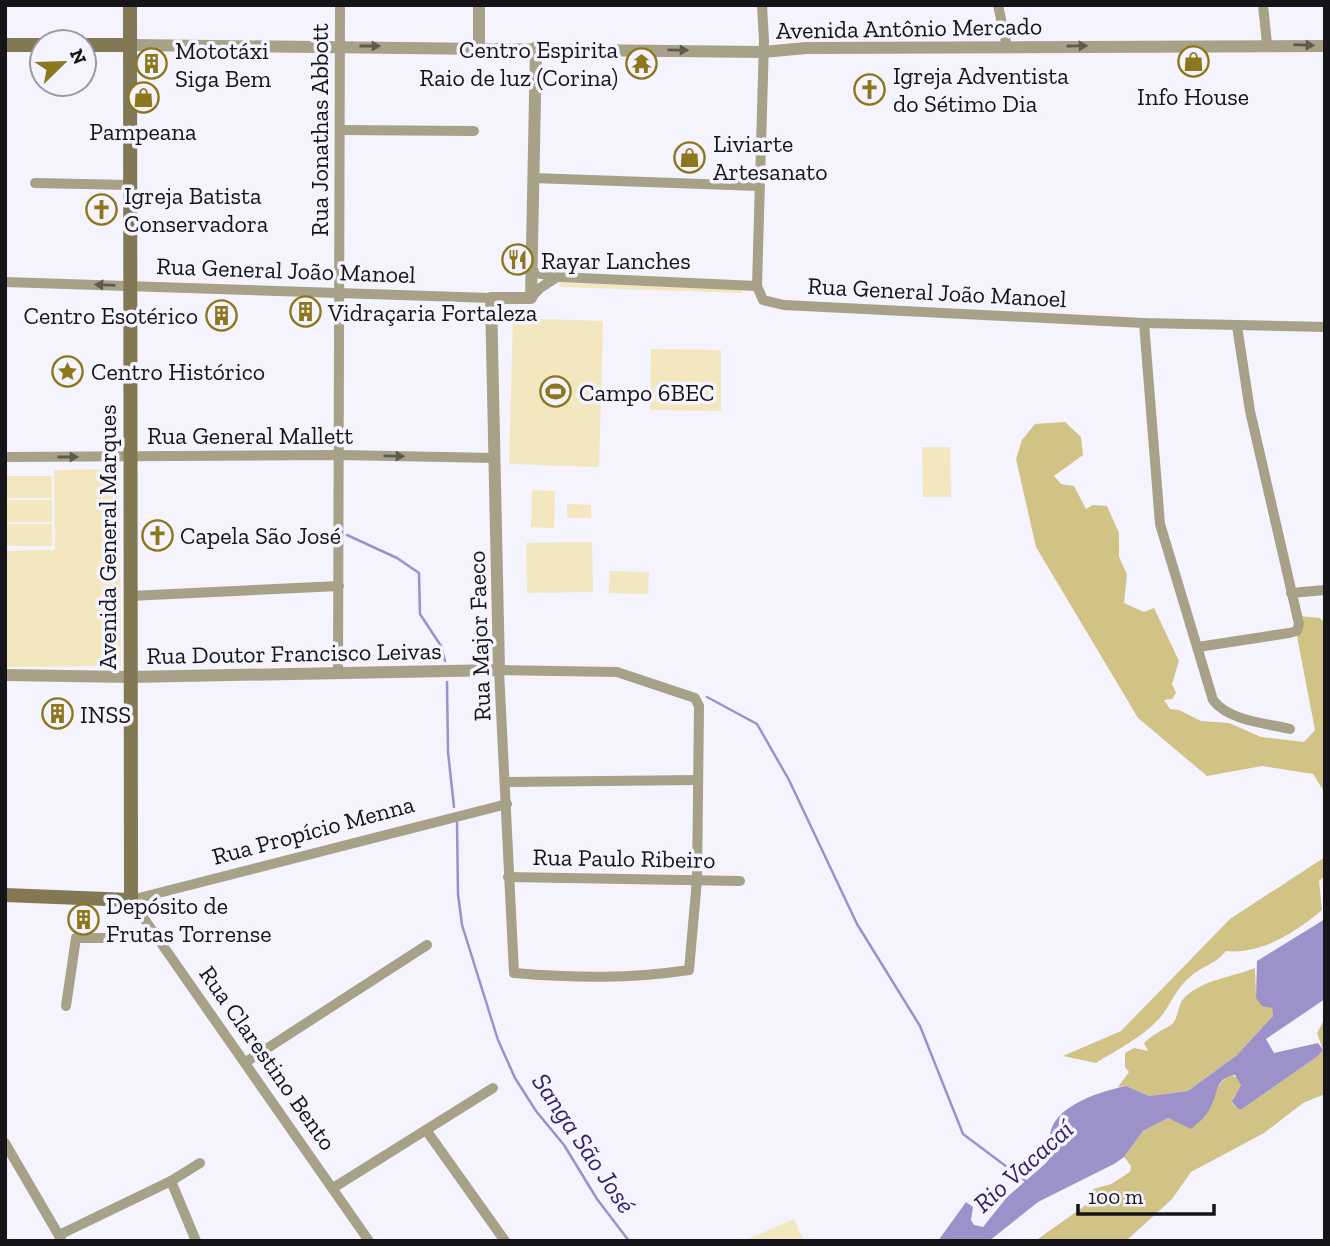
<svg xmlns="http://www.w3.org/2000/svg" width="1330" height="1246" font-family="'Zilla Slab',serif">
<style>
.green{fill:#f2e7be}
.forest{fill:#d1c286}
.water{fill:#9c92c9}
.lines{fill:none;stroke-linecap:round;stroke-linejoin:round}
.stream{stroke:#9c92c9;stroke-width:2.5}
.minor{stroke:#a7a188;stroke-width:10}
.tertiary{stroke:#a7a188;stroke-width:12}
.secondary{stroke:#827954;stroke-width:14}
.oneway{fill:#5e5a50}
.labels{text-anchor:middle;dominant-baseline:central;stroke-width:7;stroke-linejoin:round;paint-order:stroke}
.street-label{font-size:24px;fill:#151419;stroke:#f5f3fe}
.poi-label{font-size:24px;fill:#151419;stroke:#f5f3fe;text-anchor:start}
.water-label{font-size:26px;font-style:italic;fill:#352162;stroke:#f5f3fe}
</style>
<rect width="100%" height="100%" fill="#f5f3fe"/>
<g class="green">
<path d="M560,283L742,289V293L560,287Z"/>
<path d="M513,318L603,321L599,467L509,464Z"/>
<path d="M651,349L721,350V411L650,410Z"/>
<path d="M922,447H950L951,497H923Z"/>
<path d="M119,469L121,666L5,667V551L55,550L54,470Z"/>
<rect x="6" y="476" width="46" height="22"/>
<path d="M532,490L555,491L554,528L531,527Z"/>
<rect x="7" y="500" width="45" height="22"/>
<path d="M567,504L591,505V518H567Z"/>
<rect x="7" y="524" width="45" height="22"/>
<path d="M592,542L593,592L527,593L526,543Z"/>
<path d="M610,571L649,572L648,594L609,593Z"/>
<path d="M794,1219L804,1241H744Z"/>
</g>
<g class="forest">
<path d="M1065,422L1081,437L1083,455L1054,476L1061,484L1074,486L1086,509L1093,505L1107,506L1119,533V557L1127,574L1124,603L1144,612L1154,608L1179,661L1172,684L1176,693L1172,699L1164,700L1170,709L1179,710L1201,721L1229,723L1261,737L1304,742L1315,730L1297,636L1300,616L1320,618L1325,623V793L1313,774L1262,766L1207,776L1138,718L1036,547L1016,459L1022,440L1035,424Z"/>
<path d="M1325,857V876L1319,881L1322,910C1296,932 1261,955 1226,951C1213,966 1204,965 1191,976C1176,987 1170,1007 1159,1019C1141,1038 1118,1049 1096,1063L1063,1056L1121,1031L1230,919Z"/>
<path d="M1255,968L1256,998L1272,1008L1273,1016L1237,1055L1188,1091L1149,1096L1126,1086L1118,1087L1129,1072L1125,1067V1053L1134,1048L1148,1051L1144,1043C1153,1034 1161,1031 1171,1025C1179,1019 1177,1004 1185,997C1204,979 1233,977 1255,968Z"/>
<path d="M1325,1018V1094L1303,1103L1264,1133L1191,1172L1172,1199L1126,1241H1035L1093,1200V1189L1111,1184L1130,1172L1131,1166L1124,1157L1143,1131L1168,1118L1191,1128C1214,1111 1212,1085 1230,1075L1239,1078L1241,1085L1232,1103L1238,1109H1242L1318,1056L1323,1050L1317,1033Z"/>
</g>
<path class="water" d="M1325,919V999L1266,1039L1274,1053L1318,1043L1323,1050L1318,1056L1242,1109H1238L1232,1102L1241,1085L1235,1075C1215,1077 1218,1095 1210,1108C1206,1117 1198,1123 1191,1129L1168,1118L1143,1131L1124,1157L1114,1164L1038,1202L989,1241H938L966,1202L973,1207L971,1220L974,1225L983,1227L1007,1197L1046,1163C1053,1152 1048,1142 1051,1130C1059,1104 1102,1091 1126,1086L1149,1096L1188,1091L1237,1055L1273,1016L1272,1008L1262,1006L1256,998L1257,961Z"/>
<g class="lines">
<g class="stream">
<path d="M347,535L397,558L419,573L420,614L441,646L445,661"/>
<path d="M447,682L448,752L454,807"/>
<path d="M707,697L757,724L789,780L857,924L920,1026L963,1134L1027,1182"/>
<path d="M457,821L458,894L462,925L498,1040L515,1078L536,1111L564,1145L597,1199L629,1241"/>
</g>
<g class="minor">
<path d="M762,5L764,41L757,286L763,300L784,305L1144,323L1325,327"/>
<path d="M998,5L1007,47"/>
<path d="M1263,5L1267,44"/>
<path d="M340,130L474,131"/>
<path d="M533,178L759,186"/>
<path d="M35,183L130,185"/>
<path d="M531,272L558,277L757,286"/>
<path d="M5,282L491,298"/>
<path d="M531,298L540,288L557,277"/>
<path d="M1144,323L1160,524L1213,700C1229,721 1265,723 1290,729"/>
<path d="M5,457L340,455L495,458"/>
<path d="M1291,593L1325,590"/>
<path d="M130,596L339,586"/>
<path d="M1198,647L1289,633L1297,631L1299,624L1250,411L1237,326"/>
<path d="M499,670L617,672L695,698L699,706L697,880L689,970C630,979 574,978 514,973Z"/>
<path d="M338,674L340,5"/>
<path d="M506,782L698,780"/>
<path d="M508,877L740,881"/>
<path d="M66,1006L76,938H129L155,932"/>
<path d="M246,1062L427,945"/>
<path d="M426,1130L505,1241"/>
<path d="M5,1143L61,1239"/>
<path d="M171,1181L200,1163"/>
<path d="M333,1188L493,1088"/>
<path d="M59,1235L171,1181L196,1241"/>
<path d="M369,1241L131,900L507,804"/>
</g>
<g class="tertiary">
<path d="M479,5V47"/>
<path d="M130,45L763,52L806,48L1325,46"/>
<path d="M5,675L130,677L499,670L491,298H531L536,47"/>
</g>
<g class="secondary">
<path d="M5,45H42"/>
<path d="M84,45H130"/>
<path d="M5,895L131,900L130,5"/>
</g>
</g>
<defs><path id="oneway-solid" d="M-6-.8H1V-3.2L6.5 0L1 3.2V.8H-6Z" transform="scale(1.75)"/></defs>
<g class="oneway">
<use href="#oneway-solid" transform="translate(1304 45) rotate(2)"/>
<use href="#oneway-solid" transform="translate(370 46)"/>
<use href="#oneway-solid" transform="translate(1077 46) rotate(-1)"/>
<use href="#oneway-solid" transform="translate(678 50) rotate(1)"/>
<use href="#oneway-solid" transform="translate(105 285) rotate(-178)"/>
<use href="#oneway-solid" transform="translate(394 456) rotate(1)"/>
<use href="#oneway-solid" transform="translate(68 457)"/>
</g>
<defs>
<symbol id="shop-ring" viewBox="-11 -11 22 22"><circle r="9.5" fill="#f5f3fe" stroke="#8c771c" stroke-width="1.5"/><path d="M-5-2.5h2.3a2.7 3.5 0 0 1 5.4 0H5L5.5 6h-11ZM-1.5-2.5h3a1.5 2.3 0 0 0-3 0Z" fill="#8c771c"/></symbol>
<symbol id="temple-ring" viewBox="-11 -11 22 22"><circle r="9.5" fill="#f5f3fe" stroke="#8c771c" stroke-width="1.5"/><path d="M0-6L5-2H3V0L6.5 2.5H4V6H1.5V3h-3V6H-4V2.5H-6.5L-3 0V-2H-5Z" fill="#8c771c"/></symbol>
<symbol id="building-ring" viewBox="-11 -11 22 22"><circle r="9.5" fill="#f5f3fe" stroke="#8c771c" stroke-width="1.5"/><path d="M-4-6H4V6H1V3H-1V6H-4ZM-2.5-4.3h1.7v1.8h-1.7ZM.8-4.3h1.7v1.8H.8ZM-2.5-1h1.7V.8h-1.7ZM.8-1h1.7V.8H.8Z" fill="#8c771c"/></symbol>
<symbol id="church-ring" viewBox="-11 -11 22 22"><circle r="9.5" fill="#f5f3fe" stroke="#8c771c" stroke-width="1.5"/><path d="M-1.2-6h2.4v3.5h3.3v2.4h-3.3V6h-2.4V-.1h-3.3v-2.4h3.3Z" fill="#8c771c"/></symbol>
<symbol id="restaurant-ring" viewBox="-11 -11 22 22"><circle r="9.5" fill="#f5f3fe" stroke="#8c771c" stroke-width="1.5"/><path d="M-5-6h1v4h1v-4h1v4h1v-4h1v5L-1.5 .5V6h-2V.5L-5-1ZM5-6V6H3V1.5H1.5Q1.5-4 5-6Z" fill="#8c771c"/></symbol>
<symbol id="sight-ring" viewBox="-11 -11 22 22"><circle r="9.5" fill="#f5f3fe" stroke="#8c771c" stroke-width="1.5"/><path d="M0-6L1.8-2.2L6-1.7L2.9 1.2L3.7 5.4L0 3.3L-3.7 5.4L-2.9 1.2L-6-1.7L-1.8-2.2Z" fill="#8c771c"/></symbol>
<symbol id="stadium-ring" viewBox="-11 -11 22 22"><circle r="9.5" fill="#f5f3fe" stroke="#8c771c" stroke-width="1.5"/><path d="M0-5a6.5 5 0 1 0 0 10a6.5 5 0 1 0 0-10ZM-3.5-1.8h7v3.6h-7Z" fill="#8c771c"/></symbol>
</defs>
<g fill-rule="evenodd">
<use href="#shop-ring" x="1176" y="44" width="35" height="35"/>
<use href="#temple-ring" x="624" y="46" width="35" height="35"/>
<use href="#building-ring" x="134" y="46" width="35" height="35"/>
<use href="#church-ring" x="852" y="72" width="35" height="35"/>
<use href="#shop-ring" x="126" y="80" width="35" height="35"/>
<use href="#shop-ring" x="672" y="140" width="35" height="35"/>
<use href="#church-ring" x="84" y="192" width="35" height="35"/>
<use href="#restaurant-ring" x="500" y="242" width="35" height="35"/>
<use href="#building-ring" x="288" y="294" width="35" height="35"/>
<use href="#building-ring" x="204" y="298" width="35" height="35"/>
<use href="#sight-ring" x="50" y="354" width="35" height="35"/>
<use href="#stadium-ring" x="538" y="374" width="35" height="35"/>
<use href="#church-ring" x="140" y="518" width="35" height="35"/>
<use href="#building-ring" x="40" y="696" width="35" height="35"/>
<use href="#building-ring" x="66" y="902" width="35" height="35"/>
</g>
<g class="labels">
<g class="street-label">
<text transform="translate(909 28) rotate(-1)">Avenida Antônio Mercado</text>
<text transform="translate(319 130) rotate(-90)">Rua Jonathas Abbott</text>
<text transform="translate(286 270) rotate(2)">Rua General João Manoel</text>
<text transform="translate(937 292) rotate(3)">Rua General João Manoel</text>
<text x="250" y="435">Rua General Mallett</text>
<text transform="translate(107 537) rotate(-90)">Avenida General Marques</text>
<text transform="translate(479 636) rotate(-92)">Rua Major Faeco</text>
<text transform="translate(294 653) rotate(-1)">Rua Doutor Francisco Leivas</text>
<text transform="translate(313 830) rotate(-15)">Rua Propício Menna</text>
<text transform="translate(624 858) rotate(1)">Rua Paulo Ribeiro</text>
<text transform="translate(268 1058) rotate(55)">Rua Clarestino Bento</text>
</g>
<g class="poi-label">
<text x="618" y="49" text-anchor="end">Centro Espirita<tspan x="618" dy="28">Raio de luz (Corina)</tspan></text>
<text x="175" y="50">Mototáxi<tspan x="175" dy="28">Siga Bem</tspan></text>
<text x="893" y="75">Igreja Adventista<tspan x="893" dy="28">do Sétimo Dia</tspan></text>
<text x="1193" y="96" text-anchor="middle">Info House</text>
<text x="143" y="131" text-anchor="middle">Pampeana</text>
<text x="713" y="143">Liviarte<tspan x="713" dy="28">Artesanato</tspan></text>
<text x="124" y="195">Igreja Batista<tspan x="124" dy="28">Conservadora</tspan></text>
<text x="541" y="260">Rayar Lanches</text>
<text x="328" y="312">Vidraçaria Fortaleza</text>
<text x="198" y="315" text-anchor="end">Centro Esotérico</text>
<text x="91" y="371">Centro Histórico</text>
<text x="579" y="392">Campo 6BEC</text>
<text x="180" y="535">Capela São José</text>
<text x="80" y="714">INSS</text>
<text x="106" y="905">Depósito de<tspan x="106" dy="28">Frutas Torrense</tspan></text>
</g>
<g class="water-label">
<text transform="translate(584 1143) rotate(56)">Sanga São José</text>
<text transform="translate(1023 1166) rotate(-42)">Rio Vacacaí</text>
</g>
</g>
<rect width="1330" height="1246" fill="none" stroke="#151419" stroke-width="14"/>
<g transform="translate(63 63) rotate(67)"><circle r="33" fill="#f5f3fe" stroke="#9b9aa2" stroke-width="2"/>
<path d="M0-5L12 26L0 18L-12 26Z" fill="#8c771c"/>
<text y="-10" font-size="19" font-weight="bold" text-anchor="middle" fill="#151419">N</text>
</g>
<path d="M1078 1204v10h136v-10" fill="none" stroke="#151419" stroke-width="3.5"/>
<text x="1088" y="1204" font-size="21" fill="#151419" stroke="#f5f3fe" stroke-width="5" paint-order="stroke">100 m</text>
</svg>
